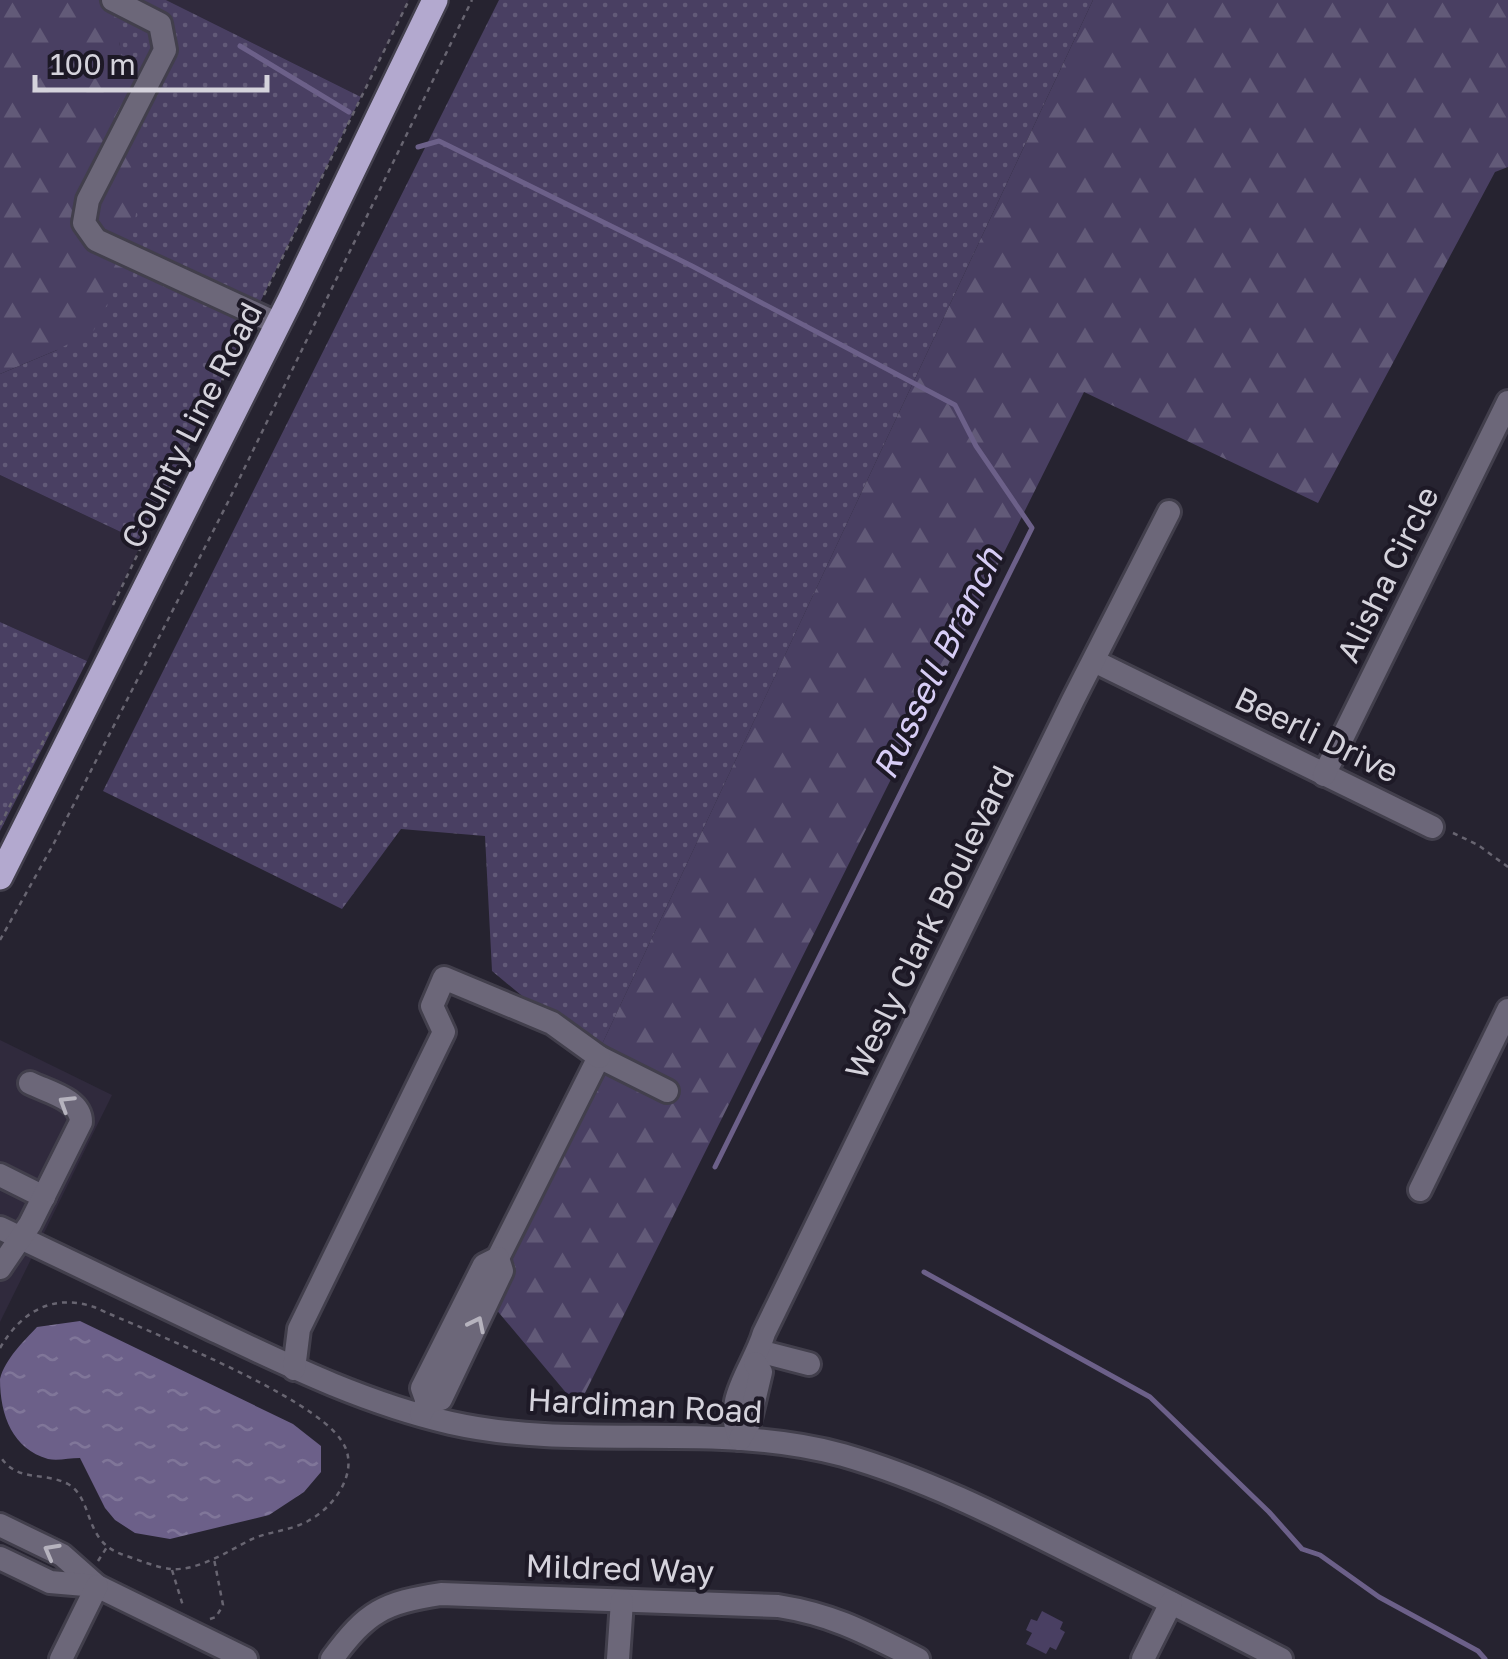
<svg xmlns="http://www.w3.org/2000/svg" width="1508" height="1659" font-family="'Golos Text',sans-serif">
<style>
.built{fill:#302a3d}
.grass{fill:url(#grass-dots)}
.forest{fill:url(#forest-firs)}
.pitch{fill:#493f62}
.water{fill:url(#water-ripples)}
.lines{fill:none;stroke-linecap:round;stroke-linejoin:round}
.stream{stroke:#6c6089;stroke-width:5}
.minor-casing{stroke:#423f4c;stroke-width:28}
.major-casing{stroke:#423f4c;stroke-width:30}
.path{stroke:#686571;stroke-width:2.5;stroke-dasharray:5 5;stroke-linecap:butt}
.minor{stroke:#6c6779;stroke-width:22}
.major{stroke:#b3a9cf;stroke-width:25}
.oneway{stroke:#b6b3be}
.labels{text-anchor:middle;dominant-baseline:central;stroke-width:8;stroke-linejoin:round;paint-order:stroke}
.street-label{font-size:32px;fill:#d5d3dc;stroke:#1d1926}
.water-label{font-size:35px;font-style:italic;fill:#d7cdf6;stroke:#1d1926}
</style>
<defs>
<pattern id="grass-dots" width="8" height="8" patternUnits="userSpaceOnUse" patternTransform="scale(2.5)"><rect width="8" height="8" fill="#493f62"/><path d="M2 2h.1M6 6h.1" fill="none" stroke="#625a78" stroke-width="1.8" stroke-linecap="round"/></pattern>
<pattern id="forest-firs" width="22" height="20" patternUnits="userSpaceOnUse" patternTransform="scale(2.5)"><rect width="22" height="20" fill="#493f62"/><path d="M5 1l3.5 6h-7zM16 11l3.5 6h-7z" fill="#625a78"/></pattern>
<pattern id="water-ripples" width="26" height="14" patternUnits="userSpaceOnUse" patternTransform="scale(2.5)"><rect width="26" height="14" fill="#6c6089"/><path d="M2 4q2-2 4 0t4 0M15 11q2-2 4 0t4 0" fill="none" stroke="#807699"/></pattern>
</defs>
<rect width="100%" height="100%" fill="#262330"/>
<g class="built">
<path d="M166,0H409L361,97Z"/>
<path d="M0,475L142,542L87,661L0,622Z"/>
<path d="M0,1040L112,1095L0,1322Z"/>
</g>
<g class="grass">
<path d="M119,0H166L361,97L142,542L0,475V374L57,350L127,86L119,42Z"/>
<path d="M499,0H1093L596,1057L492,971L485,836L401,829L342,909L103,791Z"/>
<path d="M0,622L87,661L0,831Z"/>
</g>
<g class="forest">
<path d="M0,0H119V42L142,134L140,186L129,261L94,330L57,350L0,374Z"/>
<path d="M1093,0H1508V167L1495,172L1318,503L1084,392L578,1407L484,1295Z"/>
</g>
<path class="pitch" d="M1042,1611L1063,1622L1060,1629L1065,1632L1056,1650L1050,1647L1046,1654L1026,1644L1032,1633L1026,1630L1031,1619L1037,1621Z"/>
<path class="water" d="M80,1321L293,1424L321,1446V1472L304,1492L269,1515L170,1539L135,1533L115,1520L105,1508L80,1458C69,1458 58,1461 48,1459C13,1449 0,1416 0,1379C5,1359 24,1341 37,1327Z"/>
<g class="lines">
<g class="stream">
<path d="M240,46L349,112"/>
<path d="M418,147L439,141L692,266L955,405L976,446L1032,528L715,1167"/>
<path d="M924,1272L1150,1397L1269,1512L1302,1549L1320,1555L1379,1597L1478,1651L1485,1659"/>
</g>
<defs>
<g id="minor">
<path d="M113,0L160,24L165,50L88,200L84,223L96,240L278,324"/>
<path d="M1094,661L1432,827"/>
<path d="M1324,775L1508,402"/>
<path d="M0,1175L44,1197"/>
<path d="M1420,1190L1508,1010"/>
<path d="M0,1228C68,1261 137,1293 205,1326C285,1364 364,1403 451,1423C580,1452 716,1420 843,1455C923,1478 997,1515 1072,1553C1142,1588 1212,1623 1281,1659"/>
<path d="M498,1258L599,1057L667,1091"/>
<path d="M0,1268L30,1224L81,1122C81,1099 48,1092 30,1083"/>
<path d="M759,1351L809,1364"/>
<path d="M294,1369L299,1329L444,1032L432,1006L444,978L552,1023L599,1057"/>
<path d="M421,1414L427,1402L422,1388L484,1265L498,1258L502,1271L441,1399L427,1402"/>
<path d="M740,1439C722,1400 753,1370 764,1333L1073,700L1169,512"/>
<path d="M740,1439L749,1423L761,1372L755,1363"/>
<path d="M0,1525L62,1555L97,1586L246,1659"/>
<path d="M0,1558L50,1582L97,1586"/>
<path d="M61,1659L97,1586"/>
<path d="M332,1659C367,1611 384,1603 441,1594L778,1606C835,1615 868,1634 918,1659"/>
<path d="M618,1659L622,1601"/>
<path d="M1143,1659L1171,1603"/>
</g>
<path id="major" d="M0,877L290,300L435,0"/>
</defs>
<use href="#minor" class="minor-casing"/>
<use href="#major" class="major-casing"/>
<g class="path">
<path d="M264,295L409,0"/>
<path d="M113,605L247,329"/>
<path d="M0,825L48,732"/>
<path d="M1453,833L1478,845L1508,867"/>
<path d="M0,940L53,845L228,502L472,0"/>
<path d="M0,1348C21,1312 52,1293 94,1307C149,1332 311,1395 341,1440C362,1469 335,1507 308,1521C290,1531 269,1531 250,1540C229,1551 197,1571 172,1569C157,1568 136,1559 121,1554C83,1540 94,1499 68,1484C43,1471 17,1483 0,1456"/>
<path d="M98,1561L107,1547"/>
<path d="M172,1570L183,1606"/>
<path d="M210,1619L216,1617L223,1605L214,1559"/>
</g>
<use href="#minor" class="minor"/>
<use href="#major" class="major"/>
</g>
<defs><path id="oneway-chevron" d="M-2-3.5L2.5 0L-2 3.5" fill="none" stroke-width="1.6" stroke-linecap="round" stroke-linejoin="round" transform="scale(2.5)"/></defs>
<g class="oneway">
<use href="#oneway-chevron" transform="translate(66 1103) rotate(-148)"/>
<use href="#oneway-chevron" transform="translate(477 1324) rotate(-64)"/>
<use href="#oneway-chevron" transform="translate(51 1551) rotate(-151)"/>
</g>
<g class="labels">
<g class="street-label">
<text transform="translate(191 425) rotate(-63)">County Line Road</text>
<text transform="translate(1387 574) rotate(-64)">Alisha Circle</text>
<text transform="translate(1317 734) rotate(26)">Beerli Drive</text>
<text transform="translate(929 922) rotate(-64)">Wesly Clark Boulevard</text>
<text transform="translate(645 1405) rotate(3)">Hardiman Road</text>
<text transform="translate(620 1568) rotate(2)">Mildred Way</text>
</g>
<g class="water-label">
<text transform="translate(937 663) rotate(-64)">Russell Branch</text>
</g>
</g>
<path d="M35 75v15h232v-15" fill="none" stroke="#d5d3dc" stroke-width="5"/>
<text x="50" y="75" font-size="30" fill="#d5d3dc" stroke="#1d1926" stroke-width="8" paint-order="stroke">100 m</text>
</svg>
